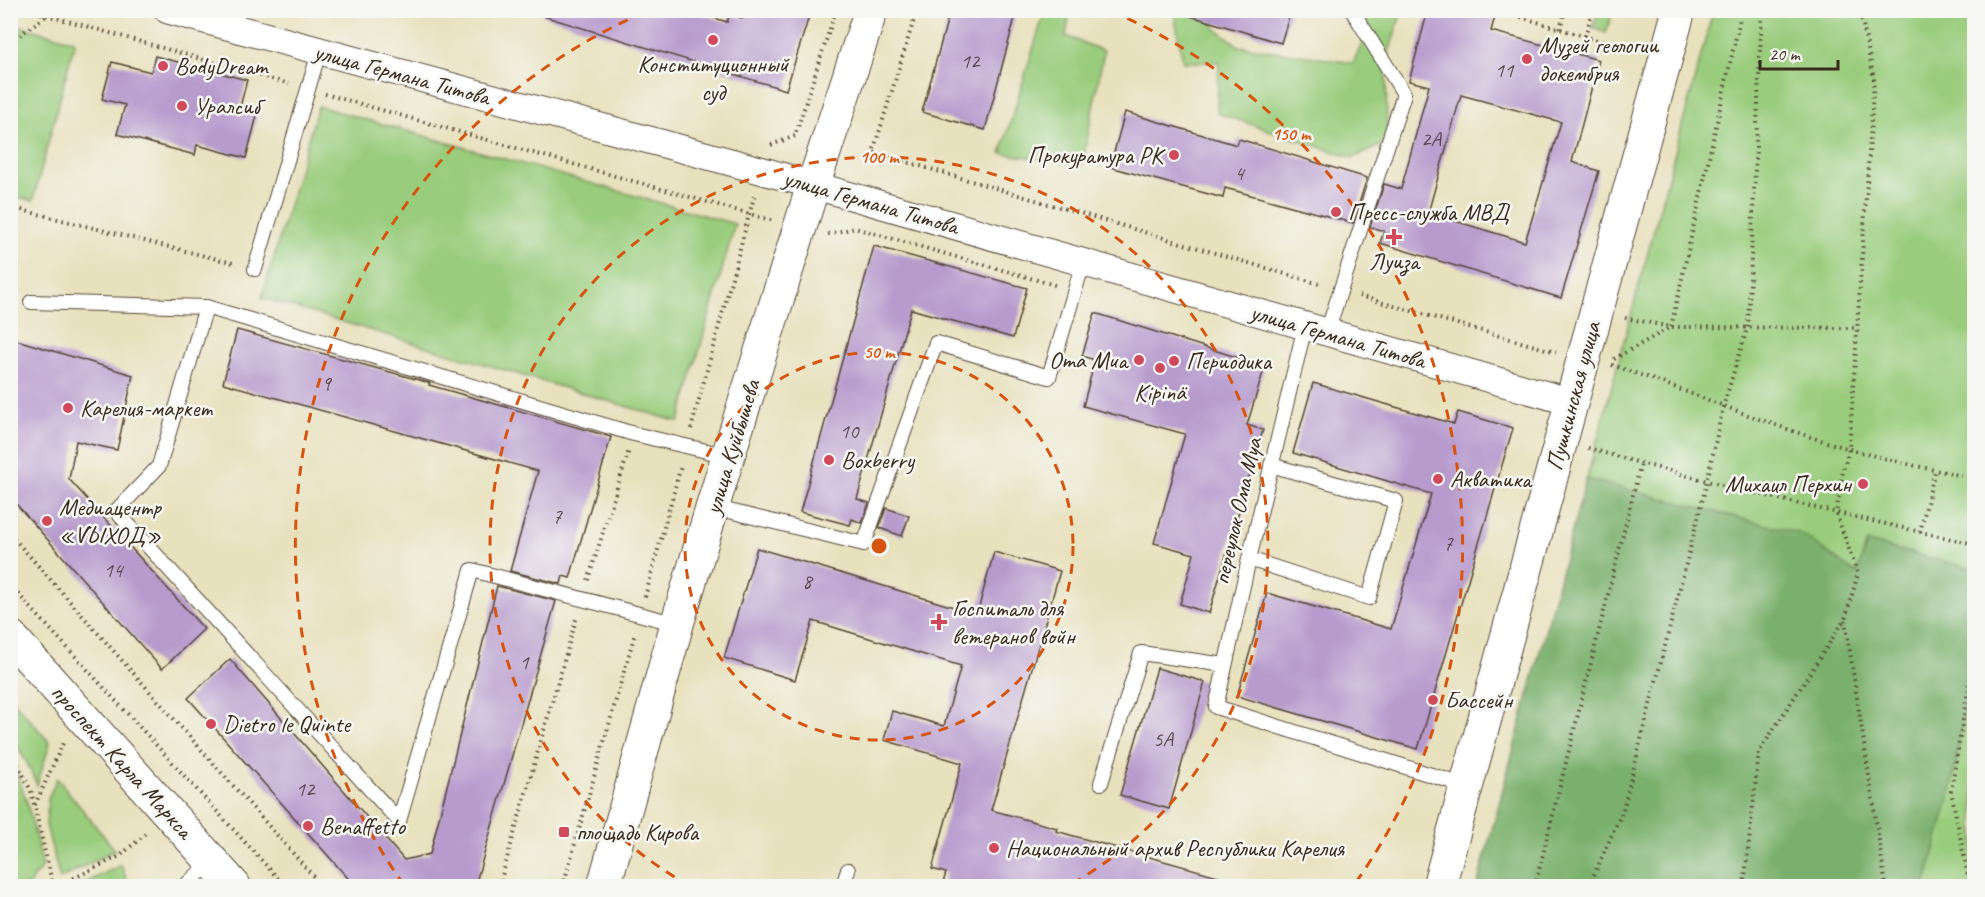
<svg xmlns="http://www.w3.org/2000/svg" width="1985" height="897" font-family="Caveat,sans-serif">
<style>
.green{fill:#99cc7c;stroke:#6a7b4d;stroke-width:1.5}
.forest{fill:#7ab06c;stroke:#5a6d45;stroke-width:1.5}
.building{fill:#b79bcd;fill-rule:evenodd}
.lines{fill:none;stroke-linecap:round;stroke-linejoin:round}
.service-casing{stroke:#554536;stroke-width:16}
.minor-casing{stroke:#554536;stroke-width:29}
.tertiary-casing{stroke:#554536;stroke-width:35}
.secondary-casing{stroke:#554536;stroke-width:35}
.path{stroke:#554536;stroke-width:4;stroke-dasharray:1.5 4.5;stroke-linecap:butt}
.service{stroke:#fff;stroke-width:14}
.minor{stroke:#fff;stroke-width:27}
.tertiary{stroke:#fff;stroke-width:33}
.secondary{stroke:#fff;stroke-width:33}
.ring{fill:none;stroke:#d7540e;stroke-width:3;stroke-dasharray:10 8}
.poi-dot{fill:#d1495b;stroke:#f6f6f2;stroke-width:2}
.labels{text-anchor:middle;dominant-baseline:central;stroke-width:5;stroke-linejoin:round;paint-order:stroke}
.number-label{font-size:21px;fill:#5a464a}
.poi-label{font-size:24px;fill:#3b2a1e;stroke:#f6f6f2;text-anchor:start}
.street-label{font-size:24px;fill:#3b2a1e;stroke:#f6f6f2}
.centre{fill:#d7540e;stroke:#f6f6f2;stroke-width:3}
.ring-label{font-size:18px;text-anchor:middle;font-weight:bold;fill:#d7540e;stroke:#f6f6f2;stroke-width:5;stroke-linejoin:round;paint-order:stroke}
</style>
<rect width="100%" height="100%" fill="#f6f6f2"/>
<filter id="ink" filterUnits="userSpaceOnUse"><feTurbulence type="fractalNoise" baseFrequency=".0167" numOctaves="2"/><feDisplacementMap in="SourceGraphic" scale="12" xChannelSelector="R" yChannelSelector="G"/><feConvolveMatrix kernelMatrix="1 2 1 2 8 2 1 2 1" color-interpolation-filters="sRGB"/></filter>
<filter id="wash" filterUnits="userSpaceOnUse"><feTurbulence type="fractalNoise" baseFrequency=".008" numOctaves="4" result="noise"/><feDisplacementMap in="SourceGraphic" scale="24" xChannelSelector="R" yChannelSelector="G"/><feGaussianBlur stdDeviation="1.35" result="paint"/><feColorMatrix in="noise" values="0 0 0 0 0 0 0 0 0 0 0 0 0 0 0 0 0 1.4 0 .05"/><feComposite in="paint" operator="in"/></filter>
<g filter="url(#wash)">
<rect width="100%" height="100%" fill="#e8e1bd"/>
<g class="green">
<path d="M1045,10L1070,11L1066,36L1104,51L1082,166L1001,153Z"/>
<path d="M1598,10L1613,11L1606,33L1593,28Z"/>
<path d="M1174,11H1218L1214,27L1239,46L1353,63L1368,30L1356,11H1402L1386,62L1387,143L1353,158L1217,113L1219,62H1183Z"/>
<path d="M1713,11H1974V886H1477Z"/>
<path d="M11,24L75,41L33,201L11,195Z"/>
<path d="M318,106L735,224L679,422L262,298Z"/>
<path d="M10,697L50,743L37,785L26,761L11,736Z"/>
<path d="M11,758L27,802L43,866L32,879L29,886H11Z"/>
<path d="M57,778L115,850L60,879L46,825L48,799Z"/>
<path d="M121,865L129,886H79Z"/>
</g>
<path class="forest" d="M1586,479L1802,534L1857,574L1867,542L1974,569V654L1951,791L1925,886H1477Z"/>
<g id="blocks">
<g class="building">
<path d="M543,10H689L727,22L730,14L742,18L744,10H811L786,90L543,16Z"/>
<path d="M950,10H1017L985,130L922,112Z"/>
<path d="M1191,10H1291L1281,43L1190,16Z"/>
<path d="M1428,10H1497L1491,31L1599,60L1572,162L1599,171L1561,298L1380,243L1384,231L1370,227L1384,184L1401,189L1429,86L1409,81ZM1461,95L1561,122L1525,242L1428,213Z"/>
<path d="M155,56L247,80L240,107L258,112L246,158L197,145L195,155L117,134L125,105L102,99L112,62L151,72Z"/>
<path d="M1125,112L1237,145L1239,139L1367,178L1353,223L1225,188L1223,198L1110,167Z"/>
<path d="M874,246L1027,288L1013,338L911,309L857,499L869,503L862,523L852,519L850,525L800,512Z"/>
<path d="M1095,313L1265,366L1247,425L1263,430L1209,613L1180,604L1194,554L1154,543L1185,434L1083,406L1095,360L1082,356Z"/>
<path d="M237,330L430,383L429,385L611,437L570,578L563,576L561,584L510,571L538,471L223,383Z"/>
<path d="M10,338L133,375L117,450L76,441L69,479L204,629L162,669L10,497Z"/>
<path d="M1313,383L1454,424L1458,412L1513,428L1418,749L1237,696L1267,593L1391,629L1431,494L1293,453Z"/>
<path d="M886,508L909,516L902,536L879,528Z"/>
<path d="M757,548L977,614L994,552L1060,571L991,810L1057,828L1056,831L1232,880V886H942L946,873L932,869L962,763L884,740L892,711L944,726L961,666L813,621L795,680L724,658Z"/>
<path d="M497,586L556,601L475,886H355L188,698L230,659L404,860L430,854Z"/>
<path d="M1157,668L1205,682L1169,809L1120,795Z"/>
</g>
</g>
</g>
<g filter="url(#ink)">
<use href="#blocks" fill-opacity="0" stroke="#554536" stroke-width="1.5"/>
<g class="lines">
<defs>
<g id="service">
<path d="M255,269L319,52"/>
<path d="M31,302L206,307L634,434L728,456"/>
<path d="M206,307L159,466L116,511L399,821"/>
<path d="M1305,326L1249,559L1216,707L1466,786"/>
<path d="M1327,332L1404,94L1352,10"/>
<path d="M713,507L864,544L936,343L1049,377L1083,263"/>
<path d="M1249,559L1369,598L1396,501L1271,465"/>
<path d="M1101,783L1141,653L1225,665"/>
<path d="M399,821L472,570L677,624"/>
<path d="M185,886L212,861"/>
<path d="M843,886L848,870"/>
</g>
<path id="minor" d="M168,10L760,170L1571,402"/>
<path id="tertiary" d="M1439,886L1679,10"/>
<g id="secondary">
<path d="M10,636L234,886"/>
<path d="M604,886L677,624L728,456L813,186L871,10"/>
</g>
</defs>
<use href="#service" class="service-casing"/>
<use href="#minor" class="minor-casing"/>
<use href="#tertiary" class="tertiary-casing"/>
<use href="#secondary" class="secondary-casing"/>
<g class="path">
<path d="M29,10L289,84"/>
<path d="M917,10L873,152L1323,285"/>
<path d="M1515,10L1514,15L1637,52"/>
<path d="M1961,10L1974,24"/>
<path d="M1560,29L1565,10"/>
<path d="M1585,36L1593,10"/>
<path d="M10,42L46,16"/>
<path d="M325,94L771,220"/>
<path d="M771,145L795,136L836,10"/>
<path d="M10,207L237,264"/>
<path d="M828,234L855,228L1058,286"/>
<path d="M1359,296L1556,352"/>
<path d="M1625,318L1671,327L1857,328"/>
<path d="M1614,359L1671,327L1742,10"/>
<path d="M1612,365C1692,392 1769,426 1850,449C1891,461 1933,470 1974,478"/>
<path d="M691,429L755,193"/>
<path d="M1588,448C1716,486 1845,515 1974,544"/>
<path d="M1920,532L1935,470"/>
<path d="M10,534L322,886"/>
<path d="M588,580L629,450"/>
<path d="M10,585L285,886"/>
<path d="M645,597L681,466"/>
<path d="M1845,620L1886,886"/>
<path d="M10,748L31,791L53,886"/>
<path d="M35,805L64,741"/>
<path d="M57,886L120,856L145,834"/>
<path d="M499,886L577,616"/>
<path d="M563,886L635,633"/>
<path d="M1535,886L1641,463"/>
<path d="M1589,886L1623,810L1707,482L1723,407L1748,326L1762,10"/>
<path d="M1744,886L1759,752L1845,619L1858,574L1836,513L1843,471L1849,449L1874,79L1860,10"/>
<path d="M1970,886L1951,791L1974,654"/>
</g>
<use href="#service" class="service"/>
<use href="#minor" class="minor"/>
<use href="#tertiary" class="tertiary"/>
<use href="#secondary" class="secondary"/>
</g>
</g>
<g class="ring">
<circle cx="879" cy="546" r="194"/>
<path d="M690 886A389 389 0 1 1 1068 886"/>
<path d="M404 885A583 583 0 0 1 647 11M1111 11A583 583 0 0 1 1354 885"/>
</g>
<g class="poi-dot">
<circle cx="713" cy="40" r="6"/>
<circle cx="1527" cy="59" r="6"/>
<circle cx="163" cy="66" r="6"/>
<circle cx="182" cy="106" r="6"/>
<circle cx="1174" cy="155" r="6"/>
<circle cx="1336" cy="212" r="6"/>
<path d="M1391 228h6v6h6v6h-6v6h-6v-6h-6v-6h6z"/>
<circle cx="1139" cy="360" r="6"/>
<circle cx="1174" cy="361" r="6"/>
<circle cx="1160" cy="368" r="6"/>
<circle cx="68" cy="408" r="6"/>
<circle cx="829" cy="460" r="6"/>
<circle cx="1438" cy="479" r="6"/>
<circle cx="1863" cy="484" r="6"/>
<circle cx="47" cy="521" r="6"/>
<path d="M936 613h6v6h6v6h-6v6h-6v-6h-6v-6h6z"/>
<circle cx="1433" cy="700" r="6"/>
<circle cx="211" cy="724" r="6"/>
<circle cx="308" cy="826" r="6"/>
<rect x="558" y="826" width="12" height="12" rx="3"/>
<circle cx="994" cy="848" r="6"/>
</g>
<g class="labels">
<g class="number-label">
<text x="970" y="61">12</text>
<text x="1504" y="70">11</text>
<text x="1431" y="139">2А</text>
<text x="1239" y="173">4</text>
<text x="326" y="383">9</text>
<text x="849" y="431">10</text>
<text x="557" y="516">7</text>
<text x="1448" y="543">7</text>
<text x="113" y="570">14</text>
<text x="807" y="581">8</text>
<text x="524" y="662">1</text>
<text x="1163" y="739">5А</text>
<text x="305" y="789">12</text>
</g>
<g class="poi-label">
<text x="1539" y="45">Музей геологии<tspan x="1539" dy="28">докембрия</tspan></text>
<text x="713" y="64" text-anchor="middle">Конституционный<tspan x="713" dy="28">суд</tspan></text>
<text x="175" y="66">BodyDream</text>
<text x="194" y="106">Уралсиб</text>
<text x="1162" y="155" text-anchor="end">Прокуратура РК</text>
<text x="1348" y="212">Пресс-служба МВД</text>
<text x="1394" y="261" text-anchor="middle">Луиза</text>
<text x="1127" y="360" text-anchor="end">Oma Mua</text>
<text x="1186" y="361">Периодика</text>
<text x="1160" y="392" text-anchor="middle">Kipinä</text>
<text x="80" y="408">Карелия-маркет</text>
<text x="841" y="460">Boxberry</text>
<text x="1450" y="479">Акватика</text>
<text x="1851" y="484" text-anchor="end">Михаил Перхин</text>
<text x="59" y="507">Медиацентр<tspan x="59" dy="28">«ѴЫХОД»</tspan></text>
<text x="952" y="608">Госпиталь для<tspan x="952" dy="28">ветеранов войн</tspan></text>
<text x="1445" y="700">Бассейн</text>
<text x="223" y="724">Dietro le Quinte</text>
<text x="320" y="826">Benaffetto</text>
<text x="576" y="832">площадь Кирова</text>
<text x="1006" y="848">Национальный архив Республики Карелия</text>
</g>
<g class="street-label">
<text transform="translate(402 74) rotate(15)">улица Германа Титова</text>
<text transform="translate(871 202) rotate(16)">улица Германа Титова</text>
<text transform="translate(1338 336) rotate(16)">улица Германа Титова</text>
<text transform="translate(1573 396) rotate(-75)">Пушкинская улица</text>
<text transform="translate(732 447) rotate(-73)">улица Куйбышева</text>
<text transform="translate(1237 511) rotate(-77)">переулок Ома Муа</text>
<text transform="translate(122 761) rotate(48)">проспект Карла Маркса</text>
</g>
</g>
<circle cx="879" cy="546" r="9" class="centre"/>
<g class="ring-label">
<text x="1291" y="140">150 m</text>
<text x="879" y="163">100 m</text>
<text x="879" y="358">50 m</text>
</g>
<rect width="1985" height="897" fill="none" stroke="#f6f6f2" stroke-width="36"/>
<path d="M1760 60v9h78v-9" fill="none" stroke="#3b2a1e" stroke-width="3"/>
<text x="1769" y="60" font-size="18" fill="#3b2a1e" stroke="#f6f6f2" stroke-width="4.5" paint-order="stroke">20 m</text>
</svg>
